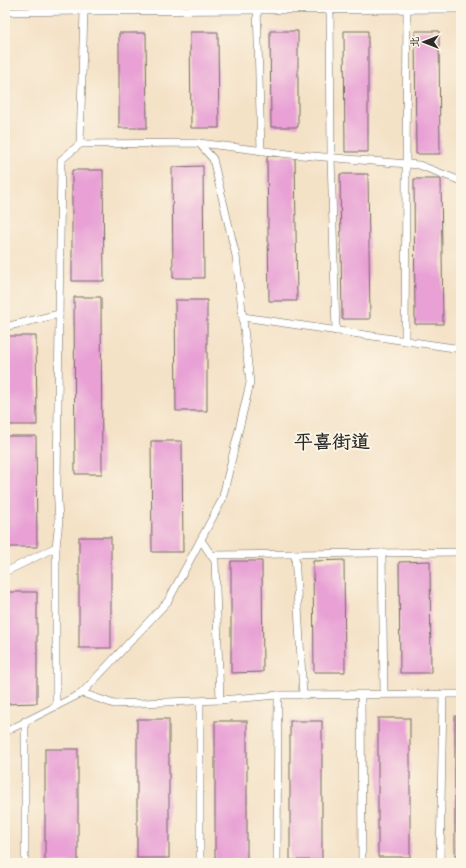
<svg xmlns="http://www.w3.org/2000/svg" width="466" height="868" font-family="'Architects Daughter','LXGW WenKai TC',sans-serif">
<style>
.building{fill:#e8a0d5}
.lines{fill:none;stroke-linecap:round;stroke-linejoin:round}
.lane-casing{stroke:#716b62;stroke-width:8}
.lane{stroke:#fff;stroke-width:7}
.labels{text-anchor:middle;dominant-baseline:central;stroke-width:4;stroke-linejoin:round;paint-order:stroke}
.district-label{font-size:19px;font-weight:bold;fill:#2b2b2b;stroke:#fcf5e5}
</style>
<rect width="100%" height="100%" fill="#fcf5e5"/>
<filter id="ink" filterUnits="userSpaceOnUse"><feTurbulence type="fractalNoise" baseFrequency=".025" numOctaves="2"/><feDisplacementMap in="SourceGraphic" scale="8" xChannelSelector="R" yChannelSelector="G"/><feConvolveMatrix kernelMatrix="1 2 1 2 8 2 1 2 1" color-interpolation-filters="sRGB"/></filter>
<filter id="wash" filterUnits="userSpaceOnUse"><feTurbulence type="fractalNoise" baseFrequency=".012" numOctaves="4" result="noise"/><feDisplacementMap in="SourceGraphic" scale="16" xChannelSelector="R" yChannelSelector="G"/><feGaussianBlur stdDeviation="0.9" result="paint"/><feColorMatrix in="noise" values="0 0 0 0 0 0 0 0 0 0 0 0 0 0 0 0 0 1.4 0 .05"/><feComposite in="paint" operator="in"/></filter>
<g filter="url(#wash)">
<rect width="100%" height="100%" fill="#f4e2c7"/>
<g id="blocks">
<g class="building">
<path d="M270,31H298V127H271Z"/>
<path d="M344,31H368V152H345Z"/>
<path d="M415,31H439L440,154H416Z"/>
<path d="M190,32H218L219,128H191Z"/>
<path d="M119,33H146L147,128H119Z"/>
<path d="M267,156H295L297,301H269Z"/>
<path d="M203,166L204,278H173L172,167Z"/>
<path d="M72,170H103L104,281H72Z"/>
<path d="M340,174H368L370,319H342Z"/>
<path d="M414,179H441L443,324H415Z"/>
<path d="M74,297H101L102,474H75Z"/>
<path d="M175,300H207V411H176Z"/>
<path d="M5,336H36L37,425H6Z"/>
<path d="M5,436H36L37,547H6Z"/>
<path d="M151,441H182L183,552H152Z"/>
<rect x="79" y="537" width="32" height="111"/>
<path d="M344,560L345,672H314L313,561Z"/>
<path d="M231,561H262L263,672L231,673Z"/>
<path d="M430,561L431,673H400L399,562Z"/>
<path d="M5,592H37V703L5,704Z"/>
<rect x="455" y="716" width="6" height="139"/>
<rect x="378" y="718" width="32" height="139"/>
<rect x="137" y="719" width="32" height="139"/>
<rect x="215" y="721" width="32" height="139"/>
<rect x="290" y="721" width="32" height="139"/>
<rect x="45" y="749" width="33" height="114"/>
</g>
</g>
</g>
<g filter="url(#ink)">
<use href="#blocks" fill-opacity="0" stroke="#716b62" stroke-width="1"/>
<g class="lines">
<defs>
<g id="lane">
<path d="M257,5L261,151"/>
<path d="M330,5L331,157L336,331"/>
<path d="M5,12L84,11V5"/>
<path d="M199,143L289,154L419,165L461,181"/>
<path d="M243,317L461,349"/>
<path d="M5,327L59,314"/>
<path d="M405,341L407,5"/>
<path d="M201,540L215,561L220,700L278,695L461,694"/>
<path d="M382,553L384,694"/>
<path d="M295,554L303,695"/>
<path d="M211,555L461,552"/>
<path d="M5,572L56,547"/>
<path d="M82,693L114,704L220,700"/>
<path d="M361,695L362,863"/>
<path d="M200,702V863"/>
<path d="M56,706V547L59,521L57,485L61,160L80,144L84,11L461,9"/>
<path d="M25,721V863"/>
<path d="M5,732L82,693L168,601L222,500L250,383L236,256L213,159L199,143L80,144"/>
<path d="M277,863L278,695"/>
<path d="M440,863L443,694"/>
</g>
</defs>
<use href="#lane" class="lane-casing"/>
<use href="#lane" class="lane"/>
</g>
</g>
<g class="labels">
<g class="district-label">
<text x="332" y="442">平喜街道</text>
</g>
</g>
<rect width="466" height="868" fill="none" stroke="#fcf5e5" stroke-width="20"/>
<g transform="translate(424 42) rotate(270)" stroke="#fcf5e5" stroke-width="3" paint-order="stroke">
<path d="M0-3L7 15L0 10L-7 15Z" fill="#2b2b2b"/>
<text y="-6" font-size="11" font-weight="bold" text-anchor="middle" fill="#2b2b2b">北</text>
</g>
</svg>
